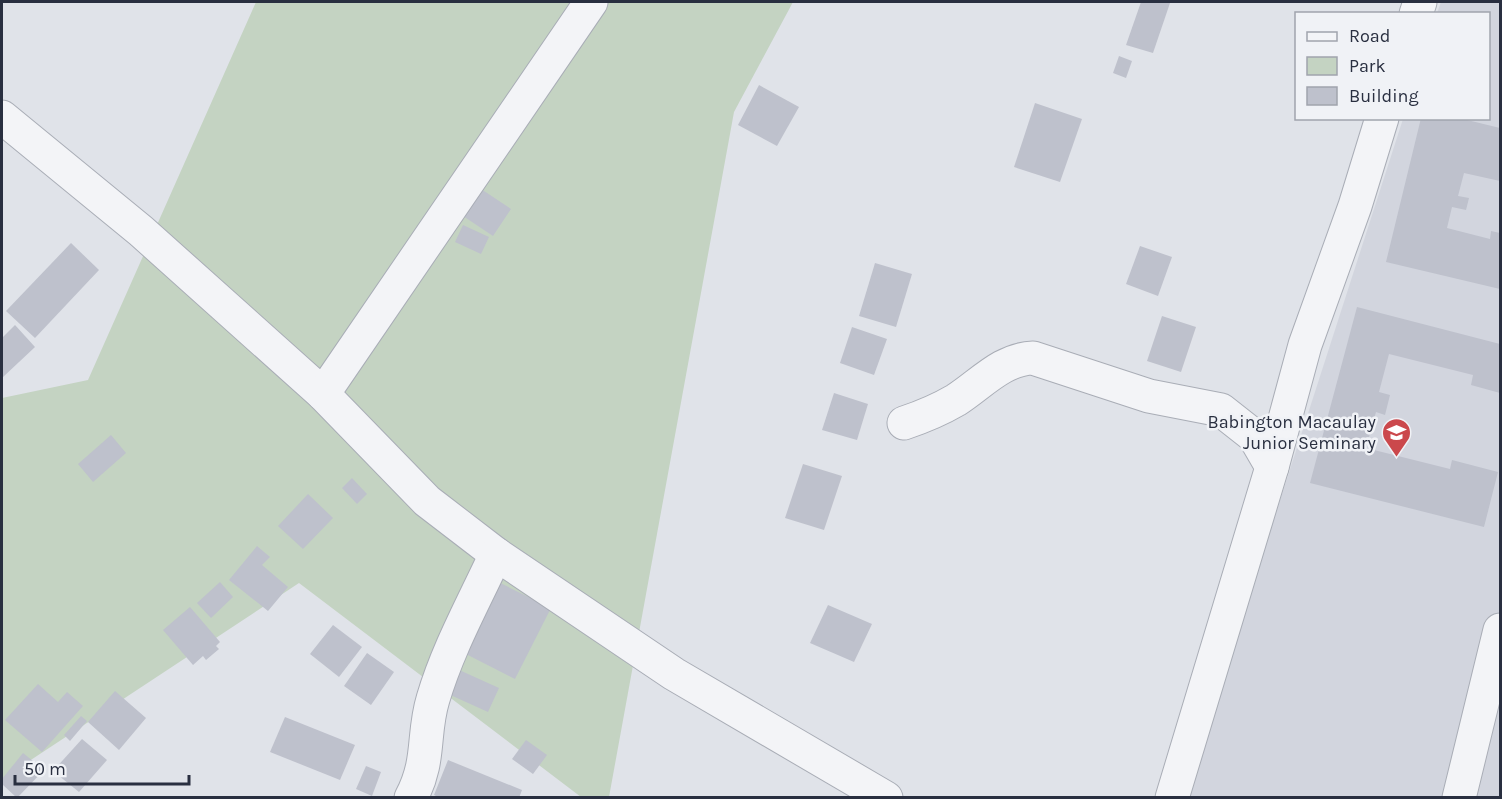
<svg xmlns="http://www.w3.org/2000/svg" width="1502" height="799" font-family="Karla,sans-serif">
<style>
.built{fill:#d2d5de}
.green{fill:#c4d3c2}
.building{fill:#bec1cc}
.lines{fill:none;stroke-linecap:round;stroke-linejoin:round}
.minor-casing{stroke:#a9adb6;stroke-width:35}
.minor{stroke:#f3f4f7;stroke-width:33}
.labels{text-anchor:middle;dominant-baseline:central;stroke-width:5;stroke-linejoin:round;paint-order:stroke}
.poi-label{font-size:18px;fill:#292f40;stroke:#f0f2f6;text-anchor:end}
</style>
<rect width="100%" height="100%" fill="#e0e3e9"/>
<path class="built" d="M1441,2H1500V797L1184,798L1403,119L1488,118V14L1437,13Z"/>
<path class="green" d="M256,2H793L734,112L609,797H581L299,583L2,779V398L88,380Z"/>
<g class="building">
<path d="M1141,2L1170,3L1153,53L1126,45Z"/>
<path d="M1119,56L1132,61L1126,78L1113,73Z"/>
<path d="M759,85L799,107L777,146L738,125Z"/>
<path d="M1035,103L1082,119L1060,182L1014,167Z"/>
<path d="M1421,118H1459L1500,128V181L1464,173L1458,196L1469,198L1466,210L1452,207L1447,228L1490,239L1491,231L1500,233V289L1386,262Z"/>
<path d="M478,187L511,209L493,236L460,214Z"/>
<path d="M463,225L489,237L481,254L455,242Z"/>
<path d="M71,243L99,270L35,338L6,311Z"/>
<path d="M1140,246L1172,257L1158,296L1126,284Z"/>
<path d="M875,263L912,274L896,327L859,316Z"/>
<path d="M1357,307L1500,344V393L1471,385L1473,375L1389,354L1379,392L1390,395L1385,415L1376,412L1366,448L1450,469L1452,460L1498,472L1484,527L1310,483Z"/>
<path d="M1162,316L1196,327L1181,372L1147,361Z"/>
<path d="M15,325L35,347L2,378V338Z"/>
<path d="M852,327L887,339L874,375L840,363Z"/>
<path d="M834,393L868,404L857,440L822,430Z"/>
<path d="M111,435L126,453L93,482L78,464Z"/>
<path d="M803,464L842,476L824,530L785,518Z"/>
<path d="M352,478L367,494L357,504L342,488Z"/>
<path d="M308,494L333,518L303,549L278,526Z"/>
<path d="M257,546L270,557L262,565L288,587L268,611L229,580Z"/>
<path d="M496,581L551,608L515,679L460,651Z"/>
<path d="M220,582L233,597L211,618L197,603Z"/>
<path d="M828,605L872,624L854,662L810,643Z"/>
<path d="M190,607L220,642L216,646L219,649L206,660L203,656L193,665L163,630Z"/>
<path d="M333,625L362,647L339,677L310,654Z"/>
<path d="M367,653L394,672L371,705L344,686Z"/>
<path d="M457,669L499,688L488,712L446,693Z"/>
<path d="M38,684L58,702L67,692L83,706L42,752L5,720Z"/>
<path d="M115,691L146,718L119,750L88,722Z"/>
<path d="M81,716L87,721L70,741L64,735Z"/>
<path d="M285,717L355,745L340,780L270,752Z"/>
<path d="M82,739L107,760L79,792L53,771Z"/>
<path d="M526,740L547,755L533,774L512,759Z"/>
<path d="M23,753L44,770L17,798L2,784V779Z"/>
<path d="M448,760L522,790L519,798H440L434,795Z"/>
<path d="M366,766L381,772L372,796L356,789Z"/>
</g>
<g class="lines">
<defs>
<g id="minor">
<path d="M1416,14L1420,2"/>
<path d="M2,117L141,231L323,394L427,501L496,554L674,674L886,798"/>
<path d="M323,394L591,2"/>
<path d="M904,423C922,417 939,410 956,400C981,384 1002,359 1033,358L1149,396L1221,410L1254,436L1272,467"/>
<path d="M411,798C431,760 422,735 433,699C448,648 474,602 496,554"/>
<path d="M1172,798L1272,467L1305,345L1355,206L1382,118"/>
<path d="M1459,798L1500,630"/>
</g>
</defs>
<use href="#minor" class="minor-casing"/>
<use href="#minor" class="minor"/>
</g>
<defs>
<symbol id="school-pin" viewBox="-11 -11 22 30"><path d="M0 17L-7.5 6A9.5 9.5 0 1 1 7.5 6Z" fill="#cb484c" stroke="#f0f2f6"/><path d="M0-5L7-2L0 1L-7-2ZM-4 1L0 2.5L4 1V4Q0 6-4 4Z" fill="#fff"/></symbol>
</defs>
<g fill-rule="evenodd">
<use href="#school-pin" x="1380" y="416" width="33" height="45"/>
</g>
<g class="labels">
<g class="poi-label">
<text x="1376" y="422">Babington Macaulay<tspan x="1376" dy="21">Junior Seminary</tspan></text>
</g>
</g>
<rect width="1502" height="799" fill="none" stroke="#292f40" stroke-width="6"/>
<rect x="1295" y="12" width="195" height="108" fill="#f0f2f6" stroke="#a0a4ad" stroke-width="1.5"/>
<rect x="1307" y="32" width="30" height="9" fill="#f3f4f7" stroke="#a0a4ad" stroke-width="1.5"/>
<text x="1349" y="42" font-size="18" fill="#292f40">Road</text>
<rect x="1307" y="57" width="30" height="18" fill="#c4d3c2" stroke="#a0a4ad" stroke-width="1.5"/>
<text x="1349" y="72" font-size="18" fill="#292f40">Park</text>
<rect x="1307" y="87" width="30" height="18" fill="#bec1cc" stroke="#a0a4ad" stroke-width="1.5"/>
<text x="1349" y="102" font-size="18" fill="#292f40">Building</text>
<path d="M15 775v9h174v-9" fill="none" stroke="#292f40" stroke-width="3"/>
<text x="24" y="775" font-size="18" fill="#292f40" stroke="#f0f2f6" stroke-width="4.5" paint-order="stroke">50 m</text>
</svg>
